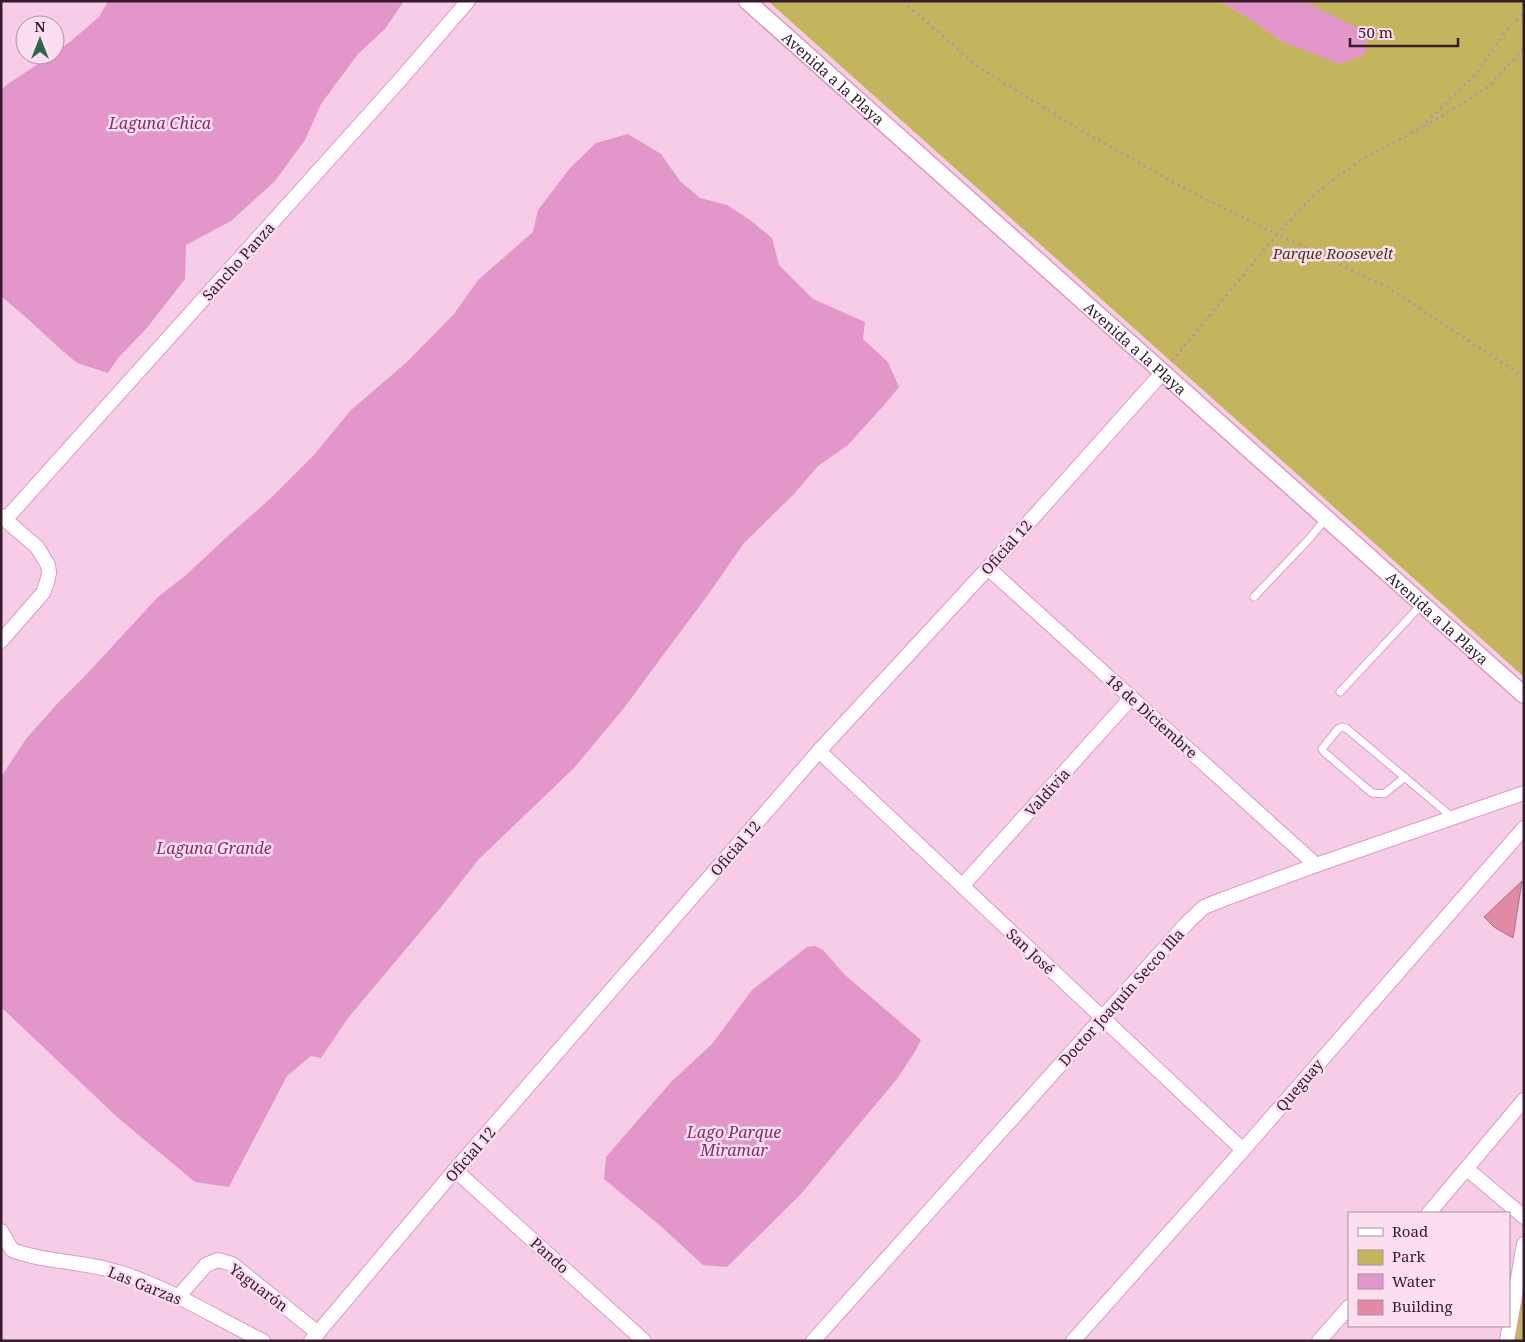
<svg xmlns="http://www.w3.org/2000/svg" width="1525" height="1342" font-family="'Noto Serif',serif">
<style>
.green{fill:#c3b55d}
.water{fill:#e296c9}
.building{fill:#e18aa5;stroke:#b66b83}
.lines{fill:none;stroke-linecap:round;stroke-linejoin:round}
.service-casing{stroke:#dd99c6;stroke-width:9}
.minor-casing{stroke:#dd99c6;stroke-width:16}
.tertiary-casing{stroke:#dd99c6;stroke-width:19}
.path{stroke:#b993ab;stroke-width:2.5;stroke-dasharray:2.5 4;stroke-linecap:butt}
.service{stroke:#fff;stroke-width:7}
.minor{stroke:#fff;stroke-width:14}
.tertiary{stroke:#fff;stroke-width:16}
.labels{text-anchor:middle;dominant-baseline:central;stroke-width:5;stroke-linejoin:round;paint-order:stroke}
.street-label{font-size:15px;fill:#361b2d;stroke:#fbdef0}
.park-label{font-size:15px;font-style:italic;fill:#433d17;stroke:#fbdef0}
.water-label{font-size:16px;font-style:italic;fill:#852e6d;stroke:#fbdef0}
</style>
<rect width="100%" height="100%" fill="#f7cce7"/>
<g class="green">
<path d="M768,1H1220L1254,21L1281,41L1317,9L1304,1H1524V677Z"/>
<path d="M1524,1270V1341H1512Z"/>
</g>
<g class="water">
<path d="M108,1H404L385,29L358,54L321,104L305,140L275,181L231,221L186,245L185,279L146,329L118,358L108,373L77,363L57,346L28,319L1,296V90L9,83L52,55H55V53L71,41L99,17Z"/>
<path d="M1220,1H1304L1367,33L1366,54L1340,64L1281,41L1254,21Z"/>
<path d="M628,134L661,154L680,181L700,198L727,205L750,220L772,238L779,265L813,299L865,322L863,339L888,362L899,387L885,404L848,445L818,466L793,495L744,543L710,592L624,708L574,768L479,859L442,906L348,1018L321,1058L311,1056L287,1076L229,1187L195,1182L117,1117L1,1007V777L26,739L57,704L85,676L158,597L186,575L229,535L271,498L314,455L350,411L407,362L454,314L478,280L533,232L538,210L570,168L596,143Z"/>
<path d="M815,946L823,950L844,974L921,1040L916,1050L897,1079L800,1195L727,1267L703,1265L664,1229L604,1179L606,1157L671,1082L712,1044L752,990L807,947Z"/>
</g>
<path class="building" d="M1522,881L1513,938L1494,927L1484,917Z"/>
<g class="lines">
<defs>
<g id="service">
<path d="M1254,597L1310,538L1326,518"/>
<path d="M1340,692L1422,604"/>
<path d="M1405,777L1384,794L1372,793L1324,752L1322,749L1338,729L1342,727L1346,728L1452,817"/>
</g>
<g id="minor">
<path d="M1,516L37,547L48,565L49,573L47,582L43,593L1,641"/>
<path d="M5,520L400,80L468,1"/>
<path d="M988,568L1316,865"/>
<path d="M819,751L1243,1150"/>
<path d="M962,886L1131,698"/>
<path d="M1467,1169L1524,1217"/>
<path d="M455,1170L644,1341"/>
<path d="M1429,1213L1524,1100"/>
<path d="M1,1231L12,1250C47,1263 85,1261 121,1273C171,1289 216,1318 263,1341"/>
<path d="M178,1297L206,1265L218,1260L232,1264L318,1333"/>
<path d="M311,1341L455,1170L819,751L988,568L1163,372"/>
<path d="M813,1341L1188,922L1204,907L1224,899L1316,865L1524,793"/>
<path d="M1073,1341L1243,1150L1524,828"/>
<path d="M1319,1341L1349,1307"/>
<path d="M1507,1341L1524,1244"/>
</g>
<g id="tertiary">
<path id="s1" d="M747,1L1524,695"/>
</g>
</defs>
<use href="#service" class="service-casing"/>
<use href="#minor" class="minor-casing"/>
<use href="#tertiary" class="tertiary-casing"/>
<g class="path">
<path d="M903,1L977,66L1082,131L1193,193L1277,234L1317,192L1362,159L1419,129L1476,74L1508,28L1524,13"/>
<path d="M1425,126L1487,88L1524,48"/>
<path d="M1172,361L1277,234L1390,289L1524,377"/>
</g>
<use href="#service" class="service"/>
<use href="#minor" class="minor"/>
<use href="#tertiary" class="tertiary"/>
</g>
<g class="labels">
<g class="street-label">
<text stroke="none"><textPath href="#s1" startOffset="116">Avenida a la Playa</textPath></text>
<text transform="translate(238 261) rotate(-48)">Sancho Panza</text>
<text stroke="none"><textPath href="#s1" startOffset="521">Avenida a la Playa</textPath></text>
<text transform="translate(1006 547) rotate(-48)">Oficial 12</text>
<text stroke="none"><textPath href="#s1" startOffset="926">Avenida a la Playa</textPath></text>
<text transform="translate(1152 716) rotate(42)">18 de Diciembre</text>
<text transform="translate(1047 792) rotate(-48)">Valdivia</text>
<text transform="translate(735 848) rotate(-49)">Oficial 12</text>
<text transform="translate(1031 951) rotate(43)">San José</text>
<text transform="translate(1121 997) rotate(-48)">Doctor Joaquín Secco Illa</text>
<text transform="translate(1299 1085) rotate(-49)">Queguay</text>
<text transform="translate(470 1154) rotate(-49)">Oficial 12</text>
<text transform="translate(550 1255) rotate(42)">Pando</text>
<text transform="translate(145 1285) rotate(22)">Las Garzas</text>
<text transform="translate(259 1287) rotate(37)">Yaguarón</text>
</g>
<g class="park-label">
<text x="1333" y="253">Parque Roosevelt</text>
</g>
<g class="water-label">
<text x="160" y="123">Laguna Chica</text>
<text x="214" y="848">Laguna Grande</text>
<text x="734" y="1132">Lago Parque<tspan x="734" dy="18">Miramar</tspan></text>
</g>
</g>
<rect width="1525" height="1342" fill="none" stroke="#361b2d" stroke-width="5"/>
<rect x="1348" y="1212" width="162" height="115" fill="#fbdef0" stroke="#ac90a2"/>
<rect x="1358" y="1228" width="25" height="8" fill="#ffffff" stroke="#ac90a2"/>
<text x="1392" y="1237" font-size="15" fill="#361b2d">Road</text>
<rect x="1358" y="1250" width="25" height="15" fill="#c3b55d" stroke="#ac90a2"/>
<text x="1392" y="1262" font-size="15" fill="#361b2d">Park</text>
<rect x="1358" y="1274" width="25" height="15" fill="#e296c9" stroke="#ac90a2"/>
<text x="1392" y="1287" font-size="15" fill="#361b2d">Water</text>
<rect x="1358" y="1300" width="25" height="15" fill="#e18aa5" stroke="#ac90a2"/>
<text x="1392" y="1312" font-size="15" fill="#361b2d">Building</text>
<g transform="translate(40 40)"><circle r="24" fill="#fbdef0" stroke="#ac90a2"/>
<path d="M0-4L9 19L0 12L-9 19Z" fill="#31664c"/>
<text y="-8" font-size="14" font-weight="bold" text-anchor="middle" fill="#361b2d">N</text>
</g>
<path d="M1350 38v8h108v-8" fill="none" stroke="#361b2d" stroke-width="2.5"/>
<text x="1358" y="38" font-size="15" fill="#361b2d" stroke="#fbdef0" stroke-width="4" paint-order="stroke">50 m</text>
</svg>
